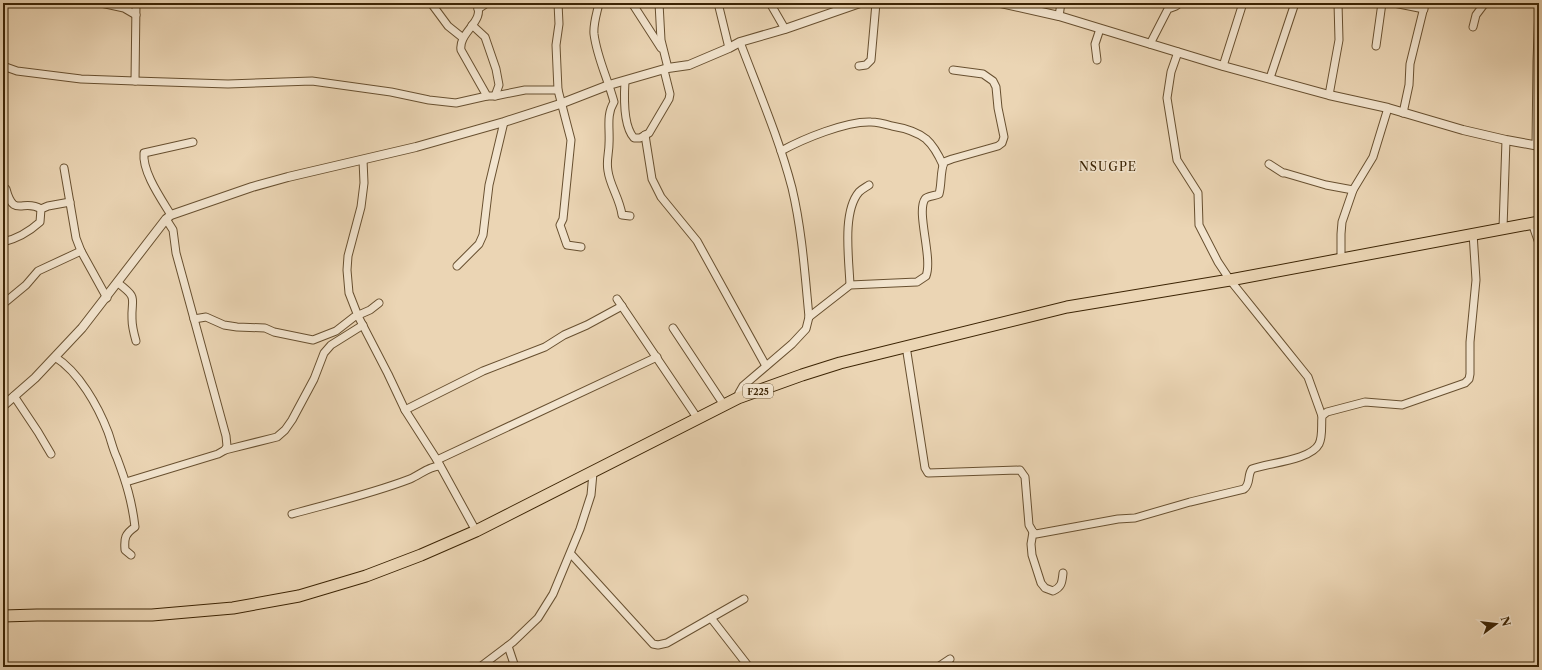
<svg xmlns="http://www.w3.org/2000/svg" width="1542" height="670" font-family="'Libre Caslon Text',serif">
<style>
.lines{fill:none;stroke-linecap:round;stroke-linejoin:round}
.minor-casing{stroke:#685030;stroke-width:9}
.tertiary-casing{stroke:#685030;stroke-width:10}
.primary-casing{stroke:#3c2404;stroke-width:13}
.minor{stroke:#f2e4ce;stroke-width:7}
.tertiary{stroke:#f2e4ce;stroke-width:8}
.primary{stroke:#ebd5b4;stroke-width:11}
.labels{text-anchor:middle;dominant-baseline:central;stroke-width:3;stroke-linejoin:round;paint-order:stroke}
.shield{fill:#f2e4ce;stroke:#735e41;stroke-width:1}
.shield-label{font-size:9px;font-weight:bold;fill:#3c2404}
.quarter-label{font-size:12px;letter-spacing:1px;fill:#3c2404;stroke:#f2e4ce}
</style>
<rect width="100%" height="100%" fill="#ebd5b4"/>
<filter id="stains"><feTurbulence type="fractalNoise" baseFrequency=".005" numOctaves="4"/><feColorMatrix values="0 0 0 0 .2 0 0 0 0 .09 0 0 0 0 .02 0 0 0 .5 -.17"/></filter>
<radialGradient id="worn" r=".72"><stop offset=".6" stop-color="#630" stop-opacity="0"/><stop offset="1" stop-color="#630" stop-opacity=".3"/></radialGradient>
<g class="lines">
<defs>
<g id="minor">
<path d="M101,3L124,8L136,15"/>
<path d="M431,3L448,26L463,38"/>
<path d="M476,3C487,21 458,32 461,50L487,96H495L525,90H558"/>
<path d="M558,3L559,24L556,45L558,90L571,140L563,219L560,225L567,245L581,247"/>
<path d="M599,3C597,13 593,24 594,34C597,58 608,79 614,102C606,115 610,128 609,144C609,153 606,161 608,171C610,186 620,199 622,215L630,216"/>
<path d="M632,3L661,48"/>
<path d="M659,3L661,40L668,68"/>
<path d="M718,3L729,48"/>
<path d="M770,3L785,29"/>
<path d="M1394,3L1424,9"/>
<path d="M478,9L487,3"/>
<path d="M1059,16L1061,3"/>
<path d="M472,25L485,37L496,69L499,85L495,96"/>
<path d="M1473,27L1476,15L1485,3"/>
<path d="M1150,44L1168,9L1176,6L1180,3"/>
<path d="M1376,46L1382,3"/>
<path d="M1178,52L1171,72L1167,98L1177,160L1198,193L1199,225L1218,262L1230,280L1308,377L1322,416"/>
<path d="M1097,60L1095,44L1100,29"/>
<path d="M3,66L17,71L81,79L135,81L136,3"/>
<path d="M859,66L866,65L871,60L876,3"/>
<path d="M1223,66L1243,3"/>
<path d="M1270,78L1295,3"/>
<path d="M135,81L228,84L312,81L391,92L429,100L456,103L487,96"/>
<path d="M625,81C624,97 623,126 634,138H640L649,133L669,99L670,94L664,70"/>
<path d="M1329,95L1339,40L1338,3"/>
<path d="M1403,113L1409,85L1410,64L1425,3"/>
<path d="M645,135L652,179L661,197L697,241L766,366"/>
<path d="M1536,146L1537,61L1539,8"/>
<path d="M781,151C803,139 846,121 871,122C878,122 885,124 892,126C904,128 917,132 926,139C934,146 939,156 943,165"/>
<path d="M363,160L364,183L361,207L348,256L347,270L349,293L358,316L388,374L405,410L437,460L476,531"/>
<path d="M1269,164L1283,173H1285L1326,185L1353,190"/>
<path d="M64,168L76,238L81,251L107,298"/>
<path d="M6,189C14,219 23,198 41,209"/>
<path d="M171,215C162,200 142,172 144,153L193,142"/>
<path d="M1532,223L1539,243"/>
<path d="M1503,228L1506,140"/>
<path d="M3,242C16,239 30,231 40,222L41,209L48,206L70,202"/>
<path d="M1341,258V234L1342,222L1353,190L1373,157L1388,108"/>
<path d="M457,266L479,244L483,235L489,185L504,122"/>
<path d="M118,283C139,299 131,297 132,319C132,326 134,334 136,341"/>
<path d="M850,285C849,259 842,212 859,192C862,189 866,187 869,185"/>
<path d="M617,299L698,419"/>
<path d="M3,304L26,285L38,271L81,251"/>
<path d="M809,317L850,285L917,282L926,276C933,258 916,212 925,199C927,196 935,196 939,194C942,183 940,173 944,162L952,159L998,146L1002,143L1004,137L998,108L996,87L993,81L983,74L953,70"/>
<path d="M194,319L206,317L224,325L237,327L265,328L274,332L313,340L336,331L354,317L370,310L379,303"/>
<path d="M673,328L724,405"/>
<path d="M906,346L925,468L928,473L1020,470L1025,477L1029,525L1033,532L1036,534L1118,519L1135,518L1190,502L1244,489C1251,484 1247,475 1252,469C1268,463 1311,460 1319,444C1323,436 1321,425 1322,416L1327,412L1365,402L1402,405L1465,383L1469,379L1470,374V342L1476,280L1473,233"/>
<path d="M55,357C79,372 98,406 108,432C111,440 113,450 117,458C126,482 132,501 135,527C125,534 124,538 125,550L131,555"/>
<path d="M14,396L38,432L51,454"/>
<path d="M738,398L739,393L743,386L792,344L806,329L809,317C805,275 802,230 792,188C779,138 758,90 740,42"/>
<path d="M405,410L483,371L545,347L564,335L587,325L622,306"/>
<path d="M225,450L277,437L285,430L292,420L314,379L324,353L331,345L363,325"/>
<path d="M437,460L657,357"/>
<path d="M126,482L218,454L225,450L227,446L226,436L176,253L173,230L166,219"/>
<path d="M292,514C331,503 371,494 410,479C420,475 429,466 440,466"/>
<path d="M1033,532L1031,544L1032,555L1041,583L1045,588L1053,591C1062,587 1062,582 1063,573"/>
<path d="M571,554L653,644L658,645L667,643L744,599"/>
<path d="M711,618L749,667"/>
<path d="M508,646L515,667"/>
<path d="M480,667L513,642L538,618L553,594L580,529L591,495L593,473"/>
<path d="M938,667L950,659"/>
</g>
<g id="tertiary">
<path d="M1001,3L1059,16L1223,66L1329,95L1388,108L1463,130L1506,140L1539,146"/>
<path d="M3,406L35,378L82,328L166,219L171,215L252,187L288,177L416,147L504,122L560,104L609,85L668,68L689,65L729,48L740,42L785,29L860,3"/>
</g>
<path id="primary" d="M3,616L37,615H152L233,608L299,596L366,576L421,555L476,531L738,398L802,375L840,363L1067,307L1230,280L1539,222"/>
</defs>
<use href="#minor" class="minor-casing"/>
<use href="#tertiary" class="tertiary-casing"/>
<use href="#primary" class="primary-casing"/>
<use href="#minor" class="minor"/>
<use href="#tertiary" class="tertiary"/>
<use href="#primary" class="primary"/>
</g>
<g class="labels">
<rect class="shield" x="743" y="384" width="30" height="14" rx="3"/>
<g class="shield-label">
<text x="758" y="391">F225</text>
</g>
<g class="quarter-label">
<text x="1108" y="166">NSUGPE</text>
</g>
</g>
<rect width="1542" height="670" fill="none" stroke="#ebd5b4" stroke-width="16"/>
<rect x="4" y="4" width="1534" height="662" fill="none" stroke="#3c2404" stroke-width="2"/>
<rect x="8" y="8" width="1526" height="654" fill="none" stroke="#3c2404"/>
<g transform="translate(1496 624) rotate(75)" stroke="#f2e4ce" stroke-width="3" paint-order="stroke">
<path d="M0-3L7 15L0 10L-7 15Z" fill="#3c2404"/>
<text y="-6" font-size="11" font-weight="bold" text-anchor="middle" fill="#3c2404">N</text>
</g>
<rect width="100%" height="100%" filter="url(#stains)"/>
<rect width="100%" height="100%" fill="url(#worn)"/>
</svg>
